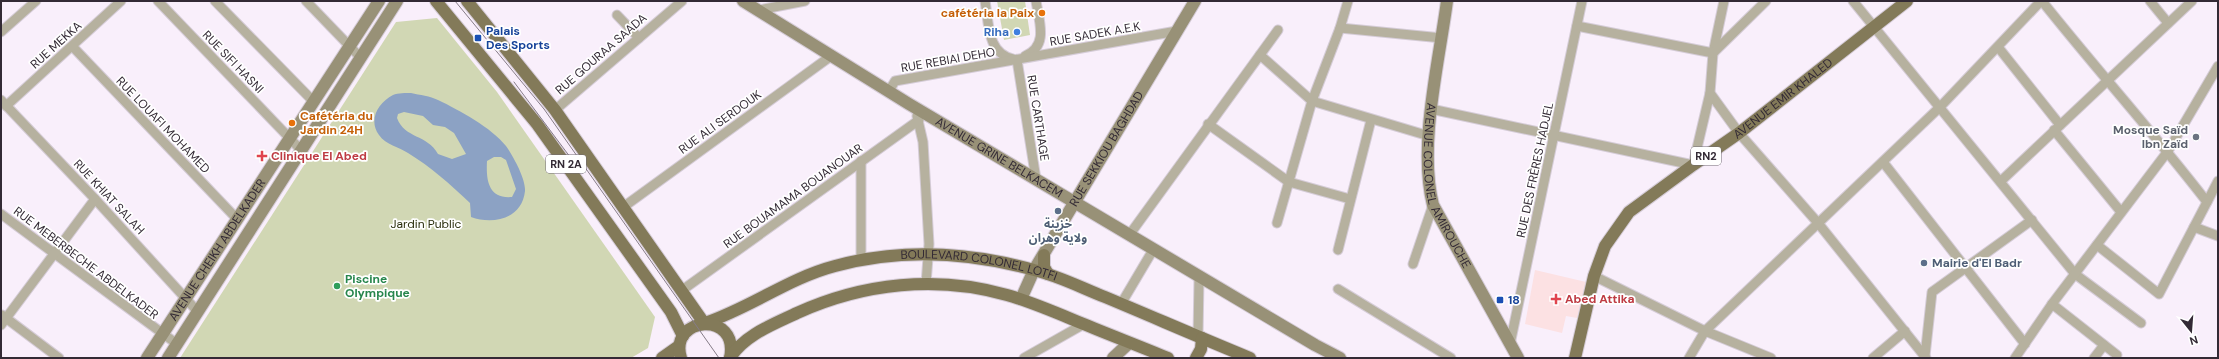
<svg xmlns="http://www.w3.org/2000/svg" width="2219" height="359" font-family="'DM Sans','Noto Sans Arabic',sans-serif">
<style>
.medical{fill:#fce1e3}
.green{fill:#d1d7b4}
.water{fill:#8ca2c4;fill-rule:evenodd}
.lines{fill:none;stroke-linecap:round;stroke-linejoin:round}
.street-casing{stroke:#d5ccd7;stroke-width:11}
.secondary-casing{stroke:#d5ccd7;stroke-width:14}
.primary-casing{stroke:#d5ccd7;stroke-width:14}
.street{stroke:#b6b19f;stroke-width:9}
.secondary{stroke:#989177;stroke-width:12}
.primary{stroke:#837a59;stroke-width:12}
.tram{stroke:#867c88;stroke-width:1}
.food-dot{fill:#e8710a;stroke:#fff;stroke-width:1.5}
.shop-dot{fill:#3f7fe0;stroke:#fff;stroke-width:1.5}
.transit-dot{fill:#1a4fb4;stroke:#fff;stroke-width:1.5}
.worship-dot{fill:#6b7280;stroke:#fff;stroke-width:1.5}
.health-dot{fill:#e0444e;stroke:#fff;stroke-width:1.5}
.service-dot{fill:#5c6f8a;stroke:#fff;stroke-width:1.5}
.leisure-dot{fill:#2e9e5b;stroke:#fff;stroke-width:1.5}
.labels{text-anchor:middle;dominant-baseline:central;stroke-width:3.5;stroke-linejoin:round;paint-order:stroke}
.shield{fill:#fff;stroke:#706a72;stroke-width:1}
.shield-label{font-size:11px;font-weight:bold;fill:#332a35}
.food-label{font-size:12px;font-weight:bold;fill:#c56008;stroke:#fff;text-anchor:end}
.transit-label{font-size:12px;font-weight:bold;fill:#164399;stroke:#fff;text-anchor:start}
.shop-label{font-size:12px;font-weight:bold;fill:#366cbe;stroke:#fff;text-anchor:end}
.street-label{font-size:12px;fill:#332a35;stroke:#fff}
.worship-label{font-size:12px;font-weight:bold;fill:#5b616d;stroke:#fff;text-anchor:end}
.health-label{font-size:12px;font-weight:bold;fill:#be3a42;stroke:#fff;text-anchor:start}
.park-label{font-size:12px;fill:#292d0c;stroke:#fff}
.service-label{font-size:12px;font-weight:bold;fill:#4e5e75;stroke:#fff}
.leisure-label{font-size:12px;font-weight:bold;fill:#27864d;stroke:#fff;text-anchor:start}
</style>
<rect width="100%" height="100%" fill="#f9effb"/>
<path class="medical" d="M1535,270L1586,282L1577,318L1566,316L1562,333L1525,324Z"/>
<g class="green">
<path d="M997,1H1025L1030,35L1004,40Z"/>
<path d="M437,18L497,92L655,317L648,348L631,358H180L396,22Z"/>
</g>
<path class="water" d="M411,93C420,95 430,96 438,100C459,110 492,128 506,146C513,156 526,179 525,191C522,219 493,225 471,217L470,203C450,184 431,167 408,153C399,147 386,145 379,135C368,120 378,103 393,95C398,93 406,93 411,93ZM404,112L423,116L433,125L445,127L454,133L466,154L452,159L438,154C427,134 405,139 397,118L398,114ZM494,157H501L506,160L516,189L512,197C488,199 486,180 487,161Z"/>
<g class="lines">
<defs>
<g id="street">
<path d="M158,1L301,150"/>
<path d="M215,1L314,102"/>
<path d="M306,1L361,58"/>
<path d="M985,1C989,24 987,53 1013,59"/>
<path d="M1724,1L1713,53L1710,93L1739,133L1818,223L1926,358"/>
<path d="M1853,1L2075,274L2141,323"/>
<path d="M2042,1C2096,69 2154,133 2207,202"/>
<path d="M2150,1L2168,23"/>
<path d="M759,10L805,1"/>
<path d="M617,15L639,38"/>
<path d="M1577,26L1713,53L1766,1"/>
<path d="M1340,28L1442,38"/>
<path d="M1,32L36,1"/>
<path d="M73,47L237,219"/>
<path d="M1998,47L2060,125"/>
<path d="M1260,55L1312,101L1429,136"/>
<path d="M1025,56C1049,46 1039,21 1036,1"/>
<path d="M1017,60L1036,179"/>
<path d="M889,91L895,81L1177,31"/>
<path d="M1,100L95,199L198,312"/>
<path d="M6,106L121,1"/>
<path d="M1431,109L1693,165L1710,93"/>
<path d="M555,110L682,1"/>
<path d="M917,116L923,142L929,244L926,284"/>
<path d="M1208,124L1289,182L1350,199"/>
<path d="M2054,130L2121,212"/>
<path d="M861,161V260"/>
<path d="M1883,162L2025,344"/>
<path d="M2001,181L2192,1"/>
<path d="M622,208L831,56"/>
<path d="M1,214L177,344"/>
<path d="M1277,223L1312,101L1340,28L1348,1"/>
<path d="M2194,227L2218,236"/>
<path d="M1130,234L1278,30"/>
<path d="M2097,245L2159,294L2218,181"/>
<path d="M1338,250L1371,120"/>
<path d="M1413,264L1433,205"/>
<path d="M1594,276L1705,331L1771,358"/>
<path d="M1338,289L1451,358"/>
<path d="M681,291L919,120"/>
<path d="M1121,304L1153,250"/>
<path d="M2052,304L2117,355"/>
<path d="M2,315L59,358"/>
<path d="M1,325L95,199"/>
<path d="M1198,337L1199,278"/>
<path d="M1510,344L1582,1"/>
<path d="M1925,356L1932,292L2032,220"/>
<path d="M1024,358L1084,324"/>
<path d="M1689,358L1705,331L1940,107L2041,1"/>
<path d="M1873,358L1905,331"/>
<path d="M2015,358L2052,304L2168,151L2218,66"/>
<path d="M2094,358L2104,345"/>
</g>
<g id="secondary">
<path id="s1" d="M743,1L909,104L1315,345L1340,358"/>
<path id="s2" d="M1447,1C1439,62 1418,146 1433,205L1518,358"/>
<path id="s3" d="M1021,299L1034,270L1195,1"/>
<path id="s4" d="M147,358L379,1"/>
<path d="M168,358L397,1"/>
<path d="M1113,358L1129,343"/>
</g>
<g id="primary">
<path d="M436,1L537,124L671,312L683,336"/>
<path d="M467,1L555,110L704,323"/>
<path d="M1044,255V267L1048,274"/>
<path id="s5" d="M705,323C750,308 789,278 835,266C901,248 969,252 1034,270C1059,276 1082,288 1105,297C1153,317 1201,338 1250,358"/>
<path d="M662,358L679,346"/>
<path d="M681,358C668,316 740,310 730,358"/>
<path d="M730,358C744,335 774,324 797,313C863,283 937,275 1007,295C1032,302 1057,313 1081,323C1110,335 1139,346 1168,358"/>
<path d="M1196,358L1201,349L1202,338"/>
<path id="s6" d="M1575,358L1594,276L1605,246L1629,212L1693,165L1739,133L1907,1"/>
</g>
</defs>
<use href="#street" class="street-casing"/>
<use href="#secondary" class="secondary-casing"/>
<use href="#primary" class="primary-casing"/>
<use href="#street" class="street"/>
<use href="#secondary" class="secondary"/>
<use href="#primary" class="primary"/>
<g class="tram">
<path d="M455,1L544,109L719,358"/>
<path d="M514,82L582,173"/>
</g>
</g>
<g class="food-dot">
<circle cx="1042" cy="13" r="4"/>
<circle cx="292" cy="123" r="4"/>
</g>
<circle class="shop-dot" cx="1017" cy="32" r="4"/>
<g class="transit-dot">
<rect x="474" y="34" width="8" height="8" rx="2"/>
<rect x="1496" y="296" width="8" height="8" rx="2"/>
</g>
<circle class="worship-dot" cx="2196" cy="137" r="4"/>
<g class="health-dot">
<path d="M260 150h4v4h4v4h-4v4h-4v-4h-4v-4h4z"/>
<path d="M1554 293h4v4h4v4h-4v4h-4v-4h-4v-4h4z"/>
</g>
<g class="service-dot">
<circle cx="1058" cy="211" r="4"/>
<circle cx="1924" cy="263" r="4"/>
</g>
<circle class="leisure-dot" cx="337" cy="286" r="4"/>
<g class="labels">
<g class="shield">
<rect x="1691" y="147" width="30" height="18" rx="3"/>
<rect x="546" y="155" width="40" height="18" rx="3"/>
</g>
<g class="shield-label">
<text x="1706" y="156">RN2</text>
<text x="566" y="164">RN 2A</text>
</g>
<g class="food-label">
<text x="1034" y="13">cafétéria la Paix</text>
<text x="300" y="116" text-anchor="start">Cafétéria du<tspan x="300" dy="14">Jardin 24H</tspan></text>
</g>
<g class="transit-label">
<text x="486" y="31">Palais<tspan x="486" dy="14">Des Sports</tspan></text>
<text x="1508" y="300">18</text>
</g>
<g class="shop-label">
<text x="1009" y="32">Riha</text>
</g>
<g class="street-label">
<text transform="translate(1095 34) rotate(-10)">RUE SADEK A.E.K</text>
<text transform="translate(56 45) rotate(-42)">RUE MEKKA</text>
<text transform="translate(601 54) rotate(-41)">RUE GOURAA SAADA</text>
<text transform="translate(948 60) rotate(-10)">RUE REBIAI DEHO</text>
<text transform="translate(233 62) rotate(46)">RUE SIFI HASNI</text>
<text stroke="none"><textPath href="#s6" startOffset="349">AVENUE EMIR KHALED</textPath></text>
<text transform="translate(1038 118) rotate(81)">RUE CARTHAGE</text>
<text transform="translate(720 122) rotate(-36)">RUE ALI SERDOUK</text>
<text transform="translate(163 125) rotate(46)">RUE LOUAFI MOHAMED</text>
<text stroke="none"><textPath href="#s3" startOffset="173">RUE SEKKIOU BAGHDAD</textPath></text>
<text stroke="none"><textPath href="#s1" startOffset="300">AVENUE GRINE BELKACEM</textPath></text>
<text transform="translate(1535 170) rotate(-78)">RUE DES FRÈRES HADJEL</text>
<text stroke="none"><textPath href="#s2" startOffset="190">AVENUE COLONEL AMIROUCHE</textPath></text>
<text transform="translate(793 196) rotate(-36)">RUE BOUAMAMA BOUANOUAR</text>
<text transform="translate(109 197) rotate(47)">RUE KHIAT SALAH</text>
<text stroke="none"><textPath href="#s4" startOffset="129">AVENUE CHEIKH ABDELKADER</textPath></text>
<text transform="translate(86 263) rotate(37)">RUE MEBERBECHE ABDELKADER</text>
<text stroke="none"><textPath href="#s5" startOffset="288">BOULEVARD COLONEL LOTFI</textPath></text>
</g>
<g class="worship-label">
<text x="2188" y="130">Mosque Saïd<tspan x="2188" dy="14">Ibn Zaïd</tspan></text>
</g>
<g class="health-label">
<text x="271" y="156">Clinique El Abed</text>
<text x="1565" y="299">Abed Attika</text>
</g>
<g class="park-label">
<text x="426" y="224">Jardin Public</text>
</g>
<g class="service-label">
<text x="1058" y="224">خزينة<tspan x="1058" dy="14">ولاية وهران</tspan></text>
<text x="1932" y="263" text-anchor="start">Mairie d'El Badr</text>
</g>
<g class="leisure-label">
<text x="345" y="279">Piscine<tspan x="345" dy="14">Olympique</tspan></text>
</g>
</g>
<rect width="2219" height="359" fill="none" stroke="#332a35" stroke-width="4"/>
<g transform="translate(2191 331) rotate(163)" stroke="#ffffff" stroke-width="3" paint-order="stroke">
<path d="M0-3L7 15L0 10L-7 15Z" fill="#332a35"/>
<text y="-6" font-size="11" font-weight="bold" text-anchor="middle" fill="#332a35">N</text>
</g>
</svg>
